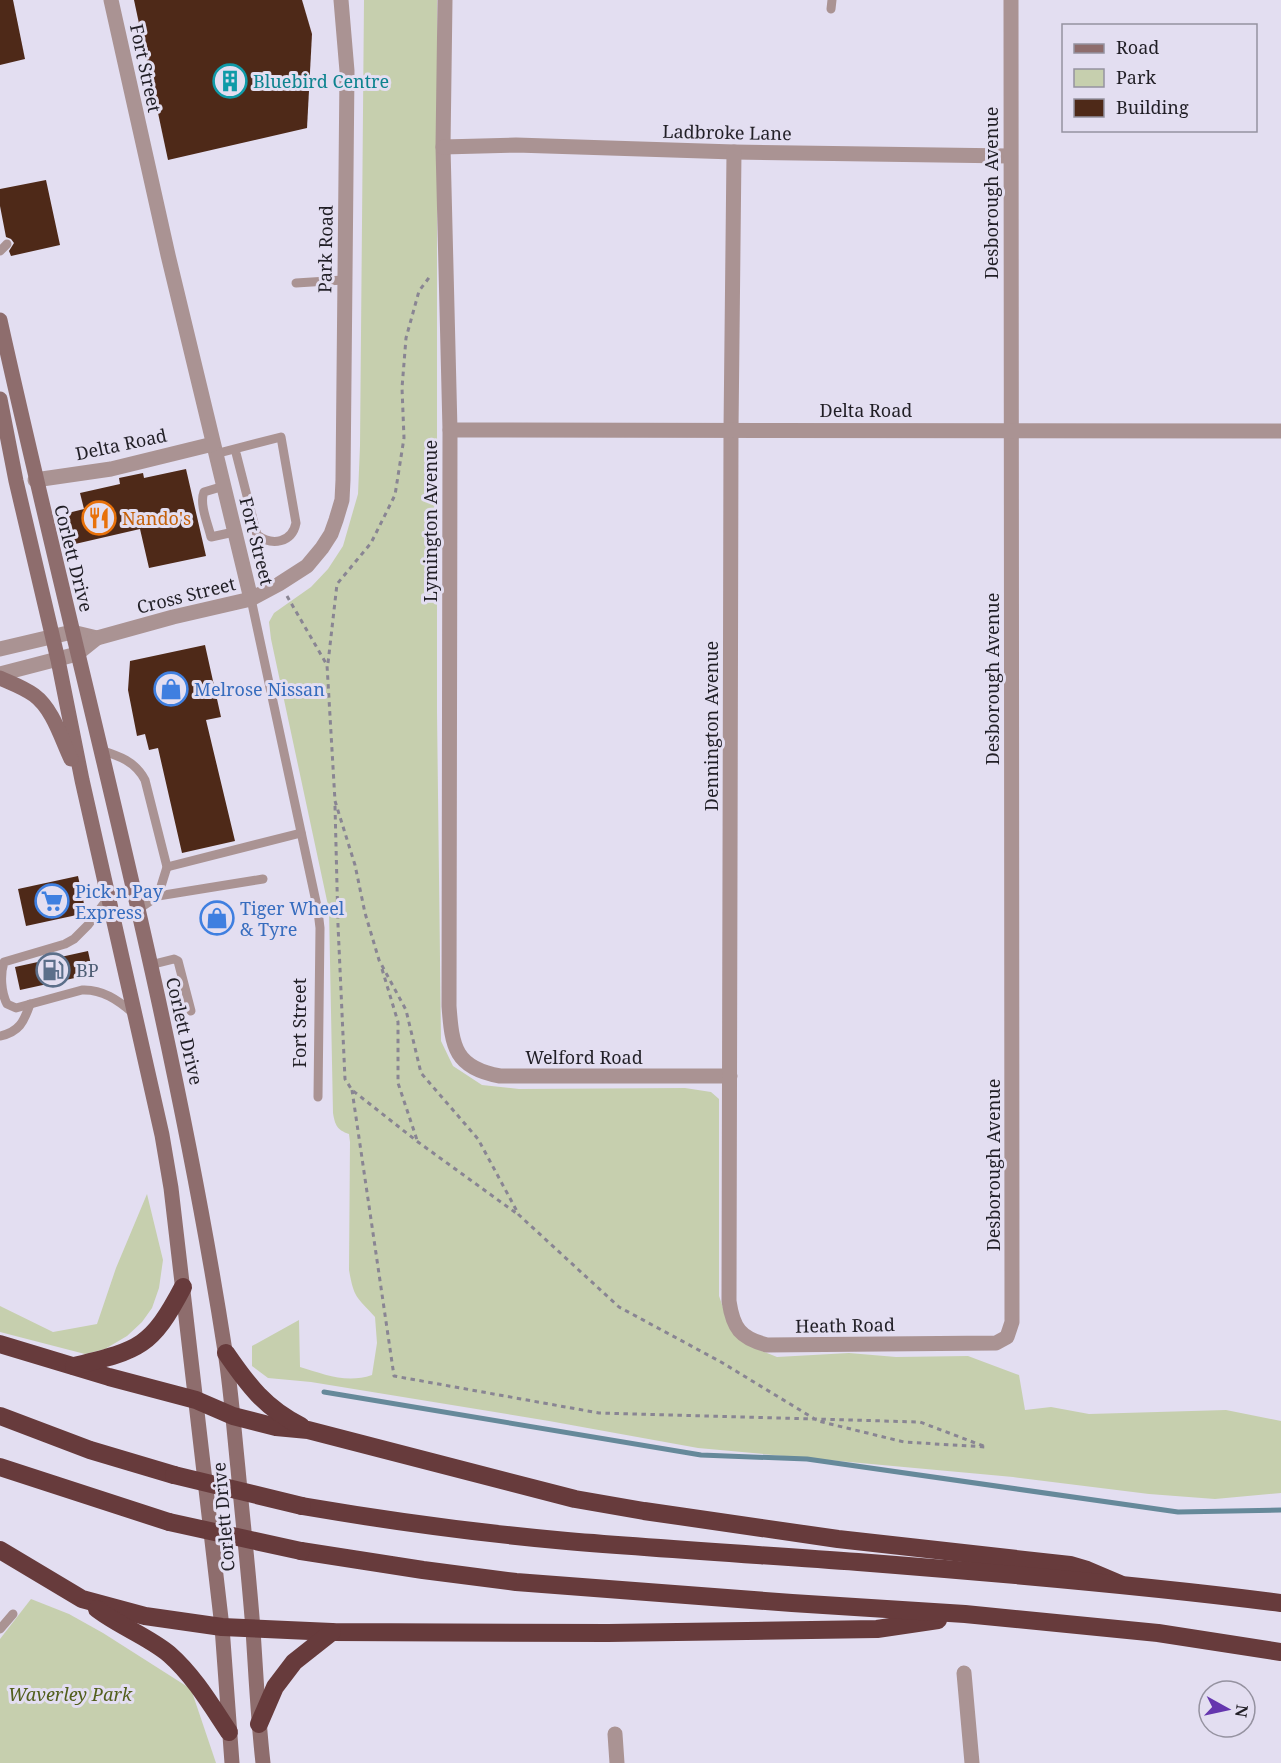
<svg xmlns="http://www.w3.org/2000/svg" width="1281" height="1763" font-family="'Noto Serif',serif">
<style>
.green{fill:#c6cfae}
.lines{fill:none;stroke-linecap:round;stroke-linejoin:round}
.stream{stroke:#66899a;stroke-width:5}
.building{fill:#4e2918}
.path{stroke:#898593;stroke-width:3;stroke-dasharray:4.5 4.5;stroke-linecap:butt}
.lane{stroke:#aa9393;stroke-width:9}
.street{stroke:#aa9393;stroke-width:15}
.secondary{stroke:#8e6d6d;stroke-width:15}
.highway{stroke:#673b3c;stroke-width:18}
.highway-bridge{stroke:#673b3c;stroke-width:18}
.labels{text-anchor:middle;dominant-baseline:central;stroke-width:6;stroke-linejoin:round;paint-order:stroke}
.street-label{font-size:18px;fill:#211f26;stroke:#e3def1}
.culture-label{font-size:18px;fill:#0d838f;stroke:#e3def1;text-anchor:start}
.food-label{font-size:18px;fill:#c56008;stroke:#e3def1;text-anchor:start}
.shop-label{font-size:18px;fill:#366cbe;stroke:#e3def1;text-anchor:start}
.service-label{font-size:18px;fill:#4e5e75;stroke:#e3def1;text-anchor:start}
.park-label{font-size:18px;font-style:italic;fill:#525f1c;stroke:#e3def1}
</style>
<rect width="100%" height="100%" fill="#e3def1"/>
<g class="green">
<path d="M364,0H437V712L441,1041L453,1066L482,1085L519,1089L685,1088L711,1092L719,1099V1296L731,1330L752,1347L777,1357L849,1353L896,1357L968,1356L1019,1375L1025,1410L1051,1407L1089,1414L1226,1410L1281,1421V1493L1215,1499L1149,1494L1013,1477L698,1448L549,1421L311,1382L268,1378L252,1366V1346L299,1320L300,1367C324,1374 346,1384 372,1375L377,1343L375,1317C356,1296 354,1298 349,1270L350,1142L349,1134C337,1130 335,1125 333,1113L329,910L271,639L269,622L274,613L311,587L328,569L343,546L358,494L360,446Z"/>
<path d="M147,1194L163,1260L159,1288L152,1308L142,1322L127,1336L105,1349L85,1354L0,1332V1306L53,1332L97,1324L116,1268Z"/>
<path d="M31,1599L69,1614L103,1633L191,1689L216,1763H0V1639Z"/>
</g>
<g class="lines">
<path class="stream" d="M324,1392L701,1455L807,1459L1178,1512L1281,1510"/>
</g>
<g class="building">
<path d="M0,0H13L25,59L0,65Z"/>
<path d="M134,0H302L312,34L307,128L168,160Z"/>
<path d="M46,180L60,245L11,256L9,251L14,243L11,239L6,237L0,206V189Z"/>
<path d="M186,469L206,556L149,568L140,529L75,544L68,513L84,509L80,493L120,484L119,478L143,473L144,478Z"/>
<path d="M205,645L221,717L206,720L235,841L182,853L158,748L149,750L145,734L137,736L128,690L130,661Z"/>
<path d="M78,876L86,913L26,926L18,889Z"/>
<path d="M88,951L93,974L20,990L15,967Z"/>
</g>
<g class="lines">
<g class="path">
<path d="M287,596L327,665L335,801L355,865L365,913L379,960L406,1010L421,1073L478,1139L519,1215L619,1307L721,1362L818,1421L904,1442L986,1447L920,1422L599,1413L394,1376L352,1090"/>
<path d="M328,663L337,584L371,543L395,495L404,438L402,388L406,338L419,291L431,275"/>
<path d="M335,806L338,925L345,1079L352,1090L418,1142L516,1213"/>
<path d="M382,969L398,1022V1083L417,1140"/>
</g>
<g class="lane">
<path d="M831,9L832,0"/>
<path d="M0,251L7,244"/>
<path d="M296,283L343,280"/>
<path d="M215,454L281,437L296,523C292,543 272,546 257,535L235,449"/>
<path d="M224,486L204,492C199,504 208,524 211,537L234,532"/>
<path d="M251,599L318,911L320,928L318,1097"/>
<path d="M100,750C119,756 135,761 145,780L167,867L158,896L137,910"/>
<path d="M167,867L301,833"/>
<path d="M158,896L263,879"/>
<path d="M109,897L88,925L74,939L65,944L4,962C0,975 1,992 7,1004L16,1008L82,990C102,989 118,1000 133,1013"/>
<path d="M150,965L174,959L178,961L191,1011"/>
<path d="M0,1036C19,1032 24,1022 30,1004"/>
<path d="M0,1629L13,1614"/>
</g>
<g class="street">
<path d="M111,0L168,255L251,599"/>
<path d="M445,0L443,147L450,430L449,1006C452,1047 455,1068 500,1076H730"/>
<path d="M443,147L516,145L734,152L1010,156"/>
<path d="M734,152L731,430L729,1301C733,1328 740,1338 767,1345L996,1343L1007,1337L1012,1322L1011,0"/>
<path d="M450,430L1281,431"/>
<path d="M35,480L111,469L213,444"/>
<path d="M0,649L72,632L97,638"/>
<path d="M0,674L77,654L97,638L173,617L251,599L279,584L307,566L322,548L331,534L336,520L342,500L343,480L347,71L341,0"/>
<path d="M964,1673L972,1763"/>
<path d="M615,1734L617,1763"/>
</g>
<g class="secondary">
<path d="M0,320C76,663 171,1003 225,1351C231,1390 234,1430 238,1469C243,1523 249,1576 253,1630C256,1675 258,1719 263,1763"/>
<path d="M0,399L16,481L58,660L82,780L162,1135L171,1188L222,1627L232,1763"/>
<path d="M0,678C11,683 23,687 34,695C53,709 61,738 71,759"/>
</g>
<g class="highway">
<path d="M0,1344L109,1377L196,1400L233,1416L276,1427L308,1430L575,1499L644,1511L838,1539L1070,1565L1087,1570L1120,1584"/>
<path d="M226,1353C248,1385 265,1408 301,1426"/>
<path d="M74,1366C139,1350 151,1348 183,1287"/>
<path d="M0,1416L90,1450L174,1475"/>
<path d="M0,1467L169,1522"/>
<path d="M302,1506C390,1521 478,1533 567,1541C664,1549 761,1555 858,1562C999,1573 1140,1585 1281,1603"/>
<path d="M0,1550L82,1599L145,1616L222,1627L332,1632L608,1633L877,1629L938,1620"/>
<path d="M301,1551L423,1570L516,1582L792,1603L965,1614L1158,1633L1281,1652"/>
<path d="M97,1609C119,1626 147,1636 169,1654C194,1676 211,1705 229,1732"/>
<path d="M259,1724L275,1687L294,1662L332,1632"/>
</g>
<g class="highway-bridge">
<path d="M174,1475L302,1506"/>
<path d="M169,1522L301,1551"/>
</g>
</g>
<defs>
<symbol id="building-ring" viewBox="-11 -11 22 22"><circle r="9.5" fill="#e3def1" stroke="#0f9aa8" stroke-width="1.5"/><path d="M-4-6H4V6H1V3H-1V6H-4ZM-2.5-4.3h1.7v1.8h-1.7ZM.8-4.3h1.7v1.8H.8ZM-2.5-1h1.7V.8h-1.7ZM.8-1h1.7V.8H.8Z" fill="#0f9aa8"/></symbol>
<symbol id="restaurant-ring" viewBox="-11 -11 22 22"><circle r="9.5" fill="#e3def1" stroke="#e8710a" stroke-width="1.5"/><path d="M-5-6h1v4h1v-4h1v4h1v-4h1v5L-1.5 .5V6h-2V.5L-5-1ZM5-6V6H3V1.5H1.5Q1.5-4 5-6Z" fill="#e8710a"/></symbol>
<symbol id="shop-ring" viewBox="-11 -11 22 22"><circle r="9.5" fill="#e3def1" stroke="#3f7fe0" stroke-width="1.5"/><path d="M-5-2.5h2.3a2.7 3.5 0 0 1 5.4 0H5L5.5 6h-11ZM-1.5-2.5h3a1.5 2.3 0 0 0-3 0Z" fill="#3f7fe0"/></symbol>
<symbol id="supermarket-ring" viewBox="-11 -11 22 22"><circle r="9.5" fill="#e3def1" stroke="#3f7fe0" stroke-width="1.5"/><path d="M-6-5.5h2.5l.6 2H6L4.5 2H-2.5L-4.4-4H-6ZM-1.5 3.2a1.3 1.3 0 1 0 .1 0ZM3 3.2a1.3 1.3 0 1 0 .1 0Z" fill="#3f7fe0"/></symbol>
<symbol id="fuel-ring" viewBox="-11 -11 22 22"><circle r="9.5" fill="#e3def1" stroke="#5c6f8a" stroke-width="1.5"/><path d="M-5.5-6h7V0h2V4h1.3V-2.5L3-4.5l.8-.8L6-3V5H2.5V1h-1V6h-7ZM-4.2-4.7v3.2H.2V-4.7Z" fill="#5c6f8a"/></symbol>
</defs>
<g fill-rule="evenodd">
<use href="#building-ring" x="211" y="62" width="38" height="38"/>
<use href="#restaurant-ring" x="80" y="499" width="38" height="38"/>
<use href="#shop-ring" x="152" y="670" width="38" height="38"/>
<use href="#supermarket-ring" x="33" y="882" width="38" height="38"/>
<use href="#shop-ring" x="198" y="899" width="38" height="38"/>
<use href="#fuel-ring" x="34" y="951" width="38" height="38"/>
</g>
<g class="labels">
<g class="street-label">
<text transform="translate(146 68) rotate(78)">Fort Street</text>
<text transform="translate(727 132) rotate(1)">Ladbroke Lane</text>
<text transform="translate(991 193) rotate(-90)">Desborough Avenue</text>
<text transform="translate(325 249) rotate(-89)">Park Road</text>
<text x="866" y="410">Delta Road</text>
<text transform="translate(121 444) rotate(-12)">Delta Road</text>
<text transform="translate(430 521) rotate(-90)">Lymington Avenue</text>
<text transform="translate(257 541) rotate(76)">Fort Street</text>
<text transform="translate(74 558) rotate(76)">Corlett Drive</text>
<text transform="translate(186 595) rotate(-14)">Cross Street</text>
<text transform="translate(992 679) rotate(-90)">Desborough Avenue</text>
<text transform="translate(711 726) rotate(-90)">Dennington Avenue</text>
<text transform="translate(299 1023) rotate(-90)">Fort Street</text>
<text transform="translate(185 1031) rotate(77)">Corlett Drive</text>
<text x="584" y="1057">Welford Road</text>
<text transform="translate(993 1165) rotate(-90)">Desborough Avenue</text>
<text transform="translate(845 1325) rotate(-1)">Heath Road</text>
<text transform="translate(223 1517) rotate(-95)">Corlett Drive</text>
</g>
<g class="culture-label">
<text x="253" y="81">Bluebird Centre</text>
</g>
<g class="food-label">
<text x="122" y="518">Nando's</text>
</g>
<g class="shop-label">
<text x="194" y="689">Melrose Nissan</text>
<text x="75" y="891">Pick n Pay<tspan x="75" dy="21">Express</tspan></text>
<text x="240" y="908">Tiger Wheel<tspan x="240" dy="21">&amp; Tyre</tspan></text>
</g>
<g class="service-label">
<text x="76" y="970">BP</text>
</g>
<g class="park-label">
<text x="70" y="1694">Waverley Park</text>
</g>
</g>
<rect x="1062" y="24" width="195" height="108" fill="#e3def1" stroke="#9592a0" stroke-width="1.5"/>
<rect x="1074" y="44" width="30" height="9" fill="#8e6d6d" stroke="#9592a0" stroke-width="1.5"/>
<text x="1116" y="54" font-size="18" fill="#211f26">Road</text>
<rect x="1074" y="69" width="30" height="18" fill="#c6cfae" stroke="#9592a0" stroke-width="1.5"/>
<text x="1116" y="84" font-size="18" fill="#211f26">Park</text>
<rect x="1074" y="99" width="30" height="18" fill="#4e2918" stroke="#9592a0" stroke-width="1.5"/>
<text x="1116" y="114" font-size="18" fill="#211f26">Building</text>
<g transform="translate(1227 1709) rotate(98)"><circle r="28" fill="#e3def1" stroke="#9592a0" stroke-width="1.5"/>
<path d="M0-4.5L10 22L0 15L-10 22Z" fill="#6536ae"/>
<text y="-9" font-size="16" font-weight="bold" text-anchor="middle" fill="#211f26">N</text>
</g>
</svg>
